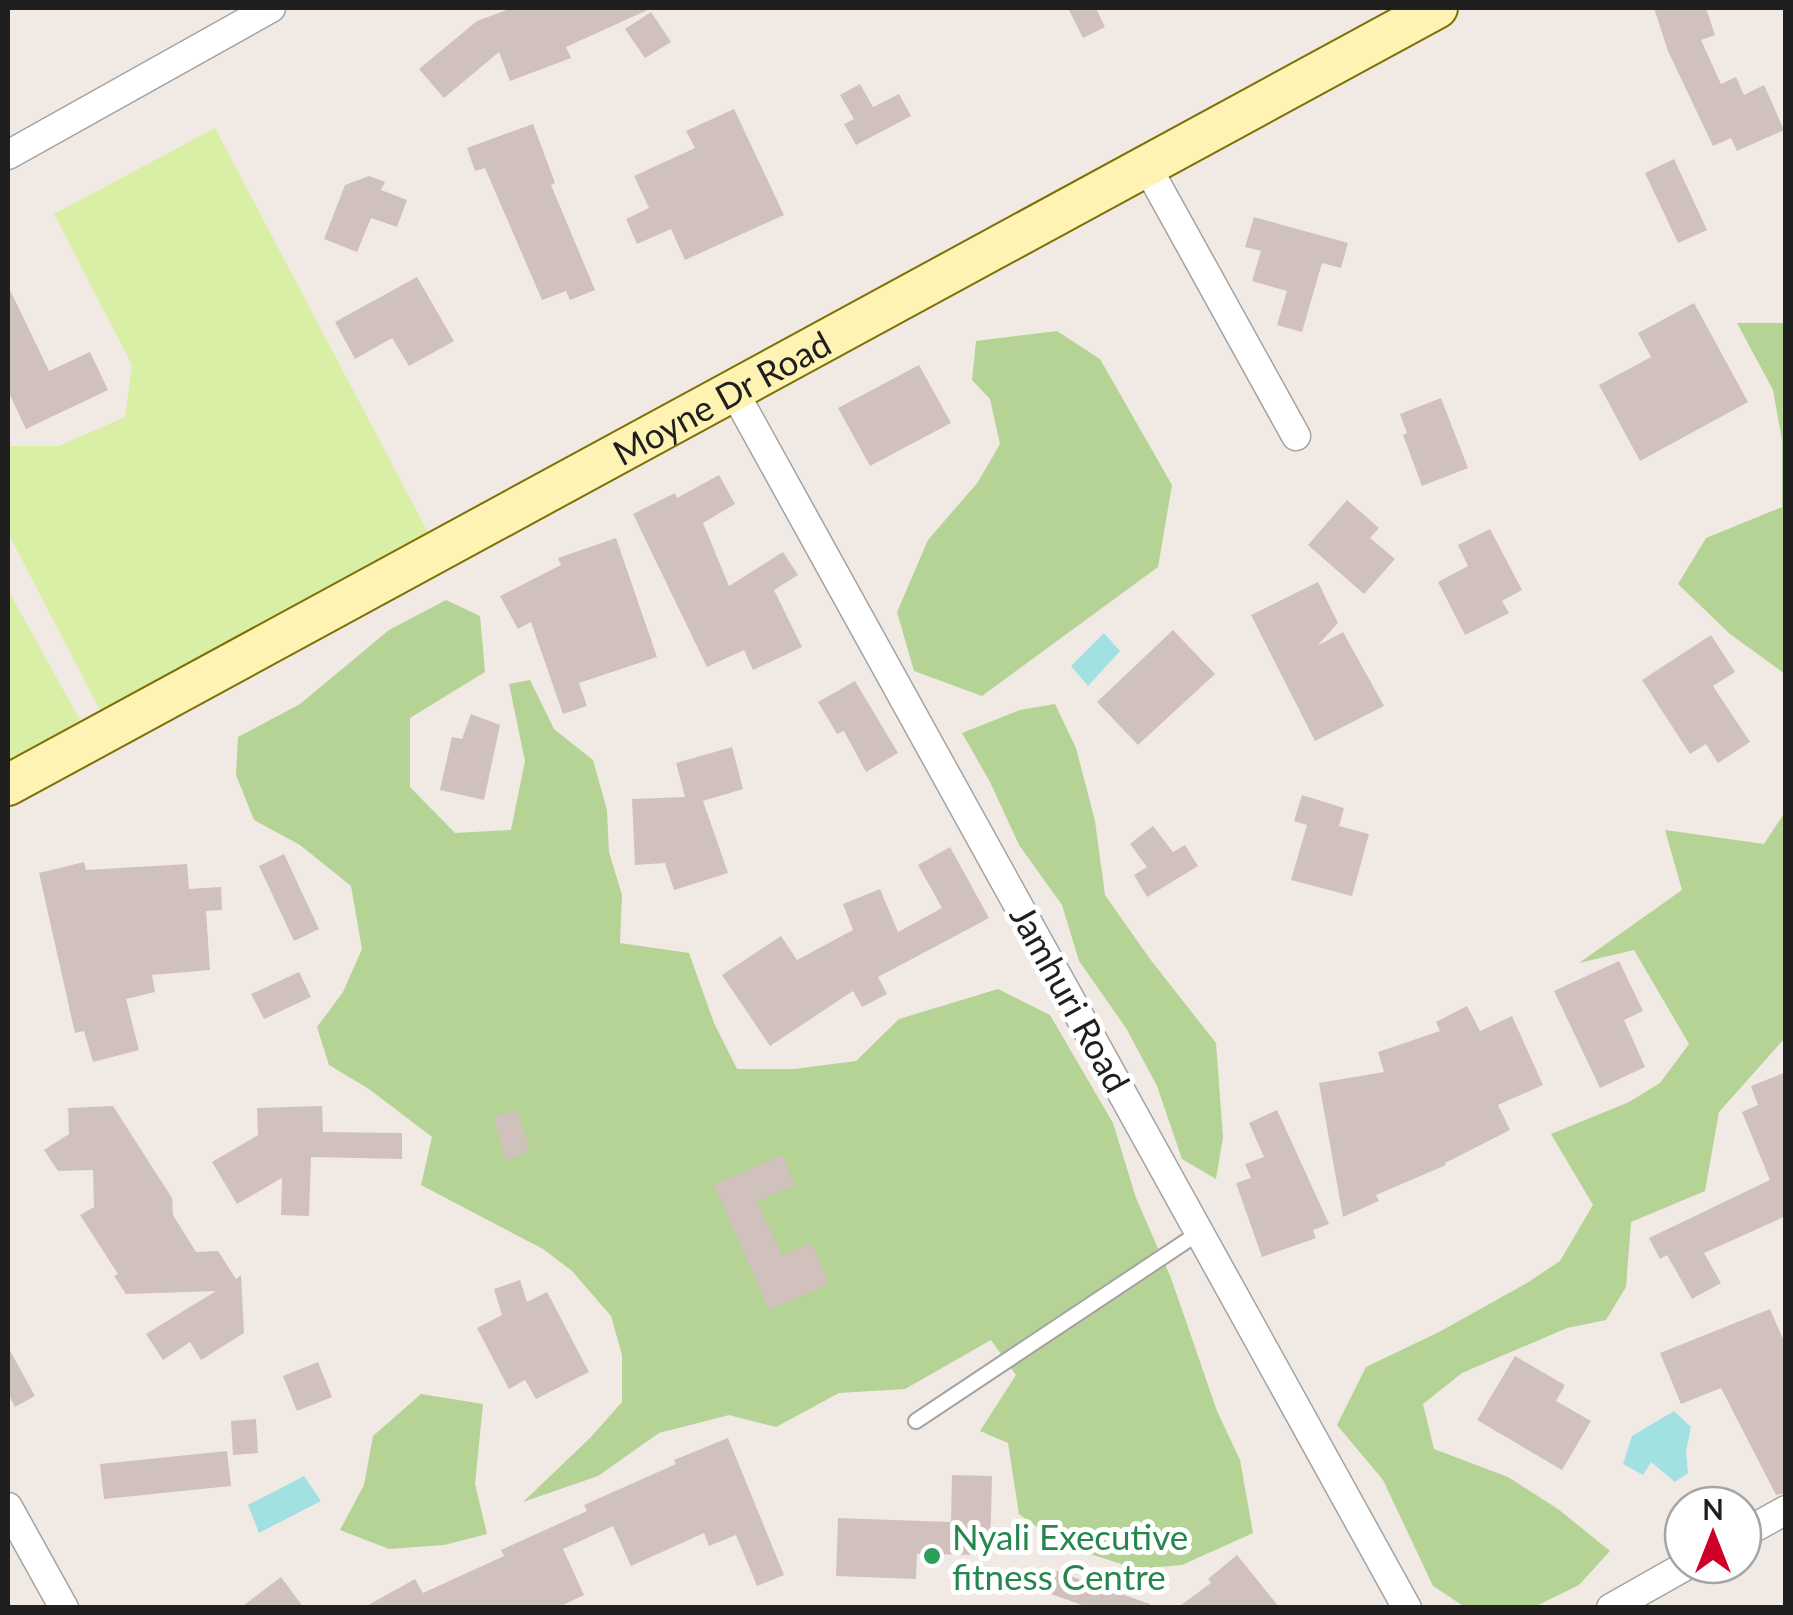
<svg xmlns="http://www.w3.org/2000/svg" width="1793" height="1615" font-family="Lato,sans-serif">
<style>
.grass{fill:#d9efa6}
.forest{fill:#b4d395}
.water{fill:#a1e1e2}
.building{fill:#d1c1bd}
.lines{fill:none;stroke-linecap:round;stroke-linejoin:round}
.lane-casing{stroke:#a3a3a3;stroke-width:18}
.street-casing{stroke:#a3a3a3;stroke-width:31}
.secondary-casing{stroke:#7c7000;stroke-width:44}
.lane{stroke:#fff;stroke-width:14}
.street{stroke:#fff;stroke-width:28}
.secondary{stroke:#fff3b4;stroke-width:40}
.leisure-dot{fill:#2e9e5b;stroke:#fff;stroke-width:4}
.labels{text-anchor:middle;dominant-baseline:central;stroke-width:10;stroke-linejoin:round;paint-order:stroke}
.street-label{font-size:35px;fill:#1f1f1f;stroke:#fff}
.leisure-label{font-size:35px;fill:#27864d;stroke:#fff;text-anchor:start}
</style>
<rect width="100%" height="100%" fill="#f1eae4"/>
<g class="grass">
<path d="M215,128L431,538L101,712L8,533V446H59L125,417L132,365L54,214Z"/>
<path d="M8,590L80,720L8,764Z"/>
</g>
<g class="forest">
<path d="M1737,323H1785V674L1730,634L1678,584L1706,538L1782,507V440L1773,390Z"/>
<path d="M1057,331L1100,359L1172,485L1158,567L982,696L914,671L897,612L928,540L978,482L1000,444L990,399L972,380L976,341Z"/>
<path d="M446,600L480,616L485,672L410,718V787L455,833L511,830L525,761L509,684L530,680L554,729L593,760L607,810L609,852L622,895L620,943L689,953L714,1023L737,1069H794L856,1061L899,1019L998,989L1050,1015L1113,1123L1136,1198L1171,1278L1217,1411L1240,1460L1253,1533L1182,1565L1137,1569L1062,1545L1019,1514L1008,1443L980,1431L1016,1375L991,1340L905,1389L839,1393L776,1427L729,1415L659,1433L598,1476L523,1502L590,1438L622,1402V1355L611,1316L572,1271L543,1249L421,1185L432,1137L369,1089L329,1065L317,1027L343,992L362,949L351,886L300,845L254,820L236,775L238,737L300,704L389,630Z"/>
<path d="M1055,704L1076,748L1095,821L1105,895L1150,959L1216,1043L1223,1137L1216,1179L1182,1159L1157,1086L1126,1028L1079,961L1062,905L1019,845L990,782L962,733L1020,710Z"/>
<path d="M1785,812V1038L1719,1112L1705,1191L1631,1222L1626,1287L1606,1320L1567,1328L1462,1373L1423,1404L1434,1449L1508,1477L1558,1509L1610,1551L1579,1585L1534,1607H1465L1433,1586L1383,1480L1337,1425L1366,1367L1439,1332L1527,1283L1560,1261L1593,1205L1551,1134L1629,1102L1660,1083L1689,1044L1634,950L1579,963L1682,890L1665,830L1764,844Z"/>
<path d="M421,1394L483,1404L475,1484L487,1534L444,1545L389,1549L340,1530L364,1485L373,1436Z"/>
</g>
<g class="water">
<path d="M1104,633L1120,651L1088,686L1071,666Z"/>
<path d="M1674,1411L1691,1427L1686,1452L1688,1473L1675,1482L1651,1462L1643,1475L1623,1464L1632,1436Z"/>
<path d="M304,1476L321,1501L259,1533L248,1505Z"/>
</g>
<g class="building">
<path d="M512,8H652L566,47L571,58L510,81L499,52L444,98L419,69L477,21Z"/>
<path d="M1068,8H1096L1105,27L1083,38Z"/>
<path d="M1654,8H1706L1715,35L1701,40L1721,84L1736,77L1744,95L1764,85L1784,130L1737,151L1731,138L1713,146L1668,51Z"/>
<path d="M651,12L671,42L645,58L625,29Z"/>
<path d="M860,84L873,107L899,94L911,116L856,145L844,124L854,119L840,95Z"/>
<path d="M734,109L784,215L685,260L671,229L637,244L626,219L649,208L634,176L695,148L686,131Z"/>
<path d="M533,124L555,183L551,185L595,290L570,300L566,291L542,300L485,168L475,171L467,148Z"/>
<path d="M1674,159L1707,230L1678,243L1645,173Z"/>
<path d="M369,176L385,182L381,190L407,200L397,227L371,218L357,252L324,239L345,185Z"/>
<path d="M1254,217L1348,243L1341,268L1322,263L1302,332L1277,325L1287,291L1252,281L1261,251L1245,247Z"/>
<path d="M417,277L454,341L409,366L392,338L355,359L335,322Z"/>
<path d="M8,286L49,371L90,352L108,390L26,429L8,391Z"/>
<path d="M1694,303L1748,402L1640,461L1599,385L1651,357L1638,333Z"/>
<path d="M919,365L951,423L870,466L838,408Z"/>
<path d="M1441,398L1468,468L1422,486L1403,435L1407,433L1400,414Z"/>
<path d="M719,475L735,504L703,523L729,586L783,552L798,575L774,590L802,647L753,670L744,650L707,667L633,514L675,493L677,498Z"/>
<path d="M1347,500L1379,528L1370,538L1395,559L1364,594L1308,545Z"/>
<path d="M1490,529L1522,590L1502,601L1509,613L1465,635L1438,582L1468,566L1458,545Z"/>
<path d="M616,538L657,657L579,683L587,706L563,714L531,622L518,629L500,596L561,565L558,558Z"/>
<path d="M1318,582L1338,623L1317,646L1343,632L1384,706L1315,741L1251,615Z"/>
<path d="M1173,630L1215,674L1138,745L1097,702Z"/>
<path d="M1711,635L1735,672L1713,686L1750,742L1718,763L1706,744L1690,754L1642,680Z"/>
<path d="M855,681L898,753L866,772L844,731L837,734L818,702Z"/>
<path d="M471,714L500,725L484,800L440,790L452,737L462,739Z"/>
<path d="M732,747L743,789L703,801L728,873L674,890L665,863L635,865L632,799L685,797L676,763Z"/>
<path d="M1302,795L1344,808L1339,826L1369,834L1352,896L1291,880L1307,825L1294,821Z"/>
<path d="M1153,826L1173,852L1185,845L1198,866L1147,897L1134,875L1147,867L1130,844Z"/>
<path d="M950,847L989,918L878,977L887,994L862,1007L853,991L770,1046L722,975L781,936L797,960L853,930L843,904L880,889L898,932L942,908L918,865Z"/>
<path d="M284,854L319,929L294,941L259,866Z"/>
<path d="M84,862L86,870L187,864L189,889L221,887L222,910L206,911L210,970L152,975L155,992L126,999L139,1050L93,1062L84,1031L75,1033L39,873Z"/>
<path d="M1619,961L1643,1011L1624,1020L1645,1067L1600,1088L1554,991Z"/>
<path d="M299,972L311,997L264,1019L251,994Z"/>
<path d="M1467,1006L1480,1031L1512,1016L1543,1085L1498,1105L1510,1130L1445,1163L1446,1165L1376,1195L1379,1201L1343,1217L1319,1083L1384,1072L1378,1052L1440,1031L1436,1022Z"/>
<path d="M1786,1072V1216L1704,1253L1721,1283L1692,1299L1667,1255L1660,1259L1649,1238L1770,1180L1742,1112L1758,1105L1751,1086Z"/>
<path d="M113,1106L172,1198L173,1215L196,1252L218,1251L236,1279L241,1275L244,1333L201,1360L190,1342L163,1360L146,1334L216,1291L126,1294L114,1276L118,1274L80,1215L94,1207L93,1170L58,1171L44,1150L69,1134L68,1108Z"/>
<path d="M322,1106L323,1132L402,1133V1159L311,1157L309,1216L281,1215L282,1178L237,1204L212,1162L258,1135L257,1108Z"/>
<path d="M517,1110L530,1152L506,1160L493,1117Z"/>
<path d="M1277,1110L1329,1224L1313,1230L1316,1238L1262,1257L1236,1183L1251,1178L1245,1164L1264,1157L1249,1123Z"/>
<path d="M782,1155L795,1185L757,1201L782,1256L811,1243L829,1284L769,1310L714,1185Z"/>
<path d="M520,1280L527,1302L547,1292L589,1372L536,1399L525,1380L509,1389L477,1328L502,1315L494,1289Z"/>
<path d="M1770,1309L1786,1346V1493L1776,1495L1721,1388L1681,1404L1660,1353Z"/>
<path d="M8,1347L35,1396L15,1407L8,1393Z"/>
<path d="M1515,1356L1565,1385L1556,1401L1591,1421L1562,1470L1477,1420Z"/>
<path d="M318,1362L332,1397L297,1411L283,1376Z"/>
<path d="M256,1419L258,1453L233,1455L231,1421Z"/>
<path d="M728,1438L784,1575L757,1586L736,1535L709,1546L704,1533L631,1566L613,1526L563,1549L584,1595L557,1608H363L415,1579L423,1593L504,1556L501,1550L587,1511L584,1505L676,1464L674,1460Z"/>
<path d="M227,1451L231,1486L104,1499L100,1464Z"/>
<path d="M952,1475L992,1476L990,1555L917,1554L916,1579L836,1576L838,1518L951,1522Z"/>
<path d="M1237,1555L1280,1608H1177L1211,1583L1208,1579Z"/>
<path d="M1050,1569L1150,1604V1608H1090L1043,1591Z"/>
<path d="M281,1577L304,1608H240Z"/>
</g>
<g class="lines">
<defs>
<path id="lane" d="M916,1421L1200,1232"/>
<g id="street">
<path d="M8,155L271,8"/>
<path d="M1146,165L1296,436"/>
<path d="M733,390L1407,1608"/>
<path d="M8,1507L64,1608"/>
<path d="M1743,1534L1786,1510"/>
<path d="M1611,1608L1687,1565"/>
</g>
<g id="secondary">
<path id="s1" d="M8,785L1437,8"/>
</g>
</defs>
<use href="#lane" class="lane-casing"/>
<use href="#street" class="street-casing"/>
<use href="#secondary" class="secondary-casing"/>
<use href="#lane" class="lane"/>
<use href="#street" class="street"/>
<use href="#secondary" class="secondary"/>
</g>
<circle class="leisure-dot" cx="932" cy="1556" r="10"/>
<g class="labels">
<g class="street-label">
<text stroke="none"><textPath href="#s1" startOffset="812">Moyne Dr Road</textPath></text>
<text transform="translate(1071 998) rotate(61)">Jamhuri Road</text>
</g>
<g class="leisure-label">
<text x="952" y="1536">Nyali Executive<tspan x="952" dy="40">fitness Centre</tspan></text>
</g>
</g>
<rect width="1793" height="1615" fill="none" stroke="#1f1f1f" stroke-width="20"/>
<g transform="translate(1713 1535)"><circle r="48" fill="#ffffff" stroke="#a5a5a5" stroke-width="2.5"/>
<path d="M0-8L18 38L0 25L-18 38Z" fill="#ce002a"/>
<text y="-15" font-size="28" font-weight="bold" text-anchor="middle" fill="#1f1f1f">N</text>
</g>
</svg>
